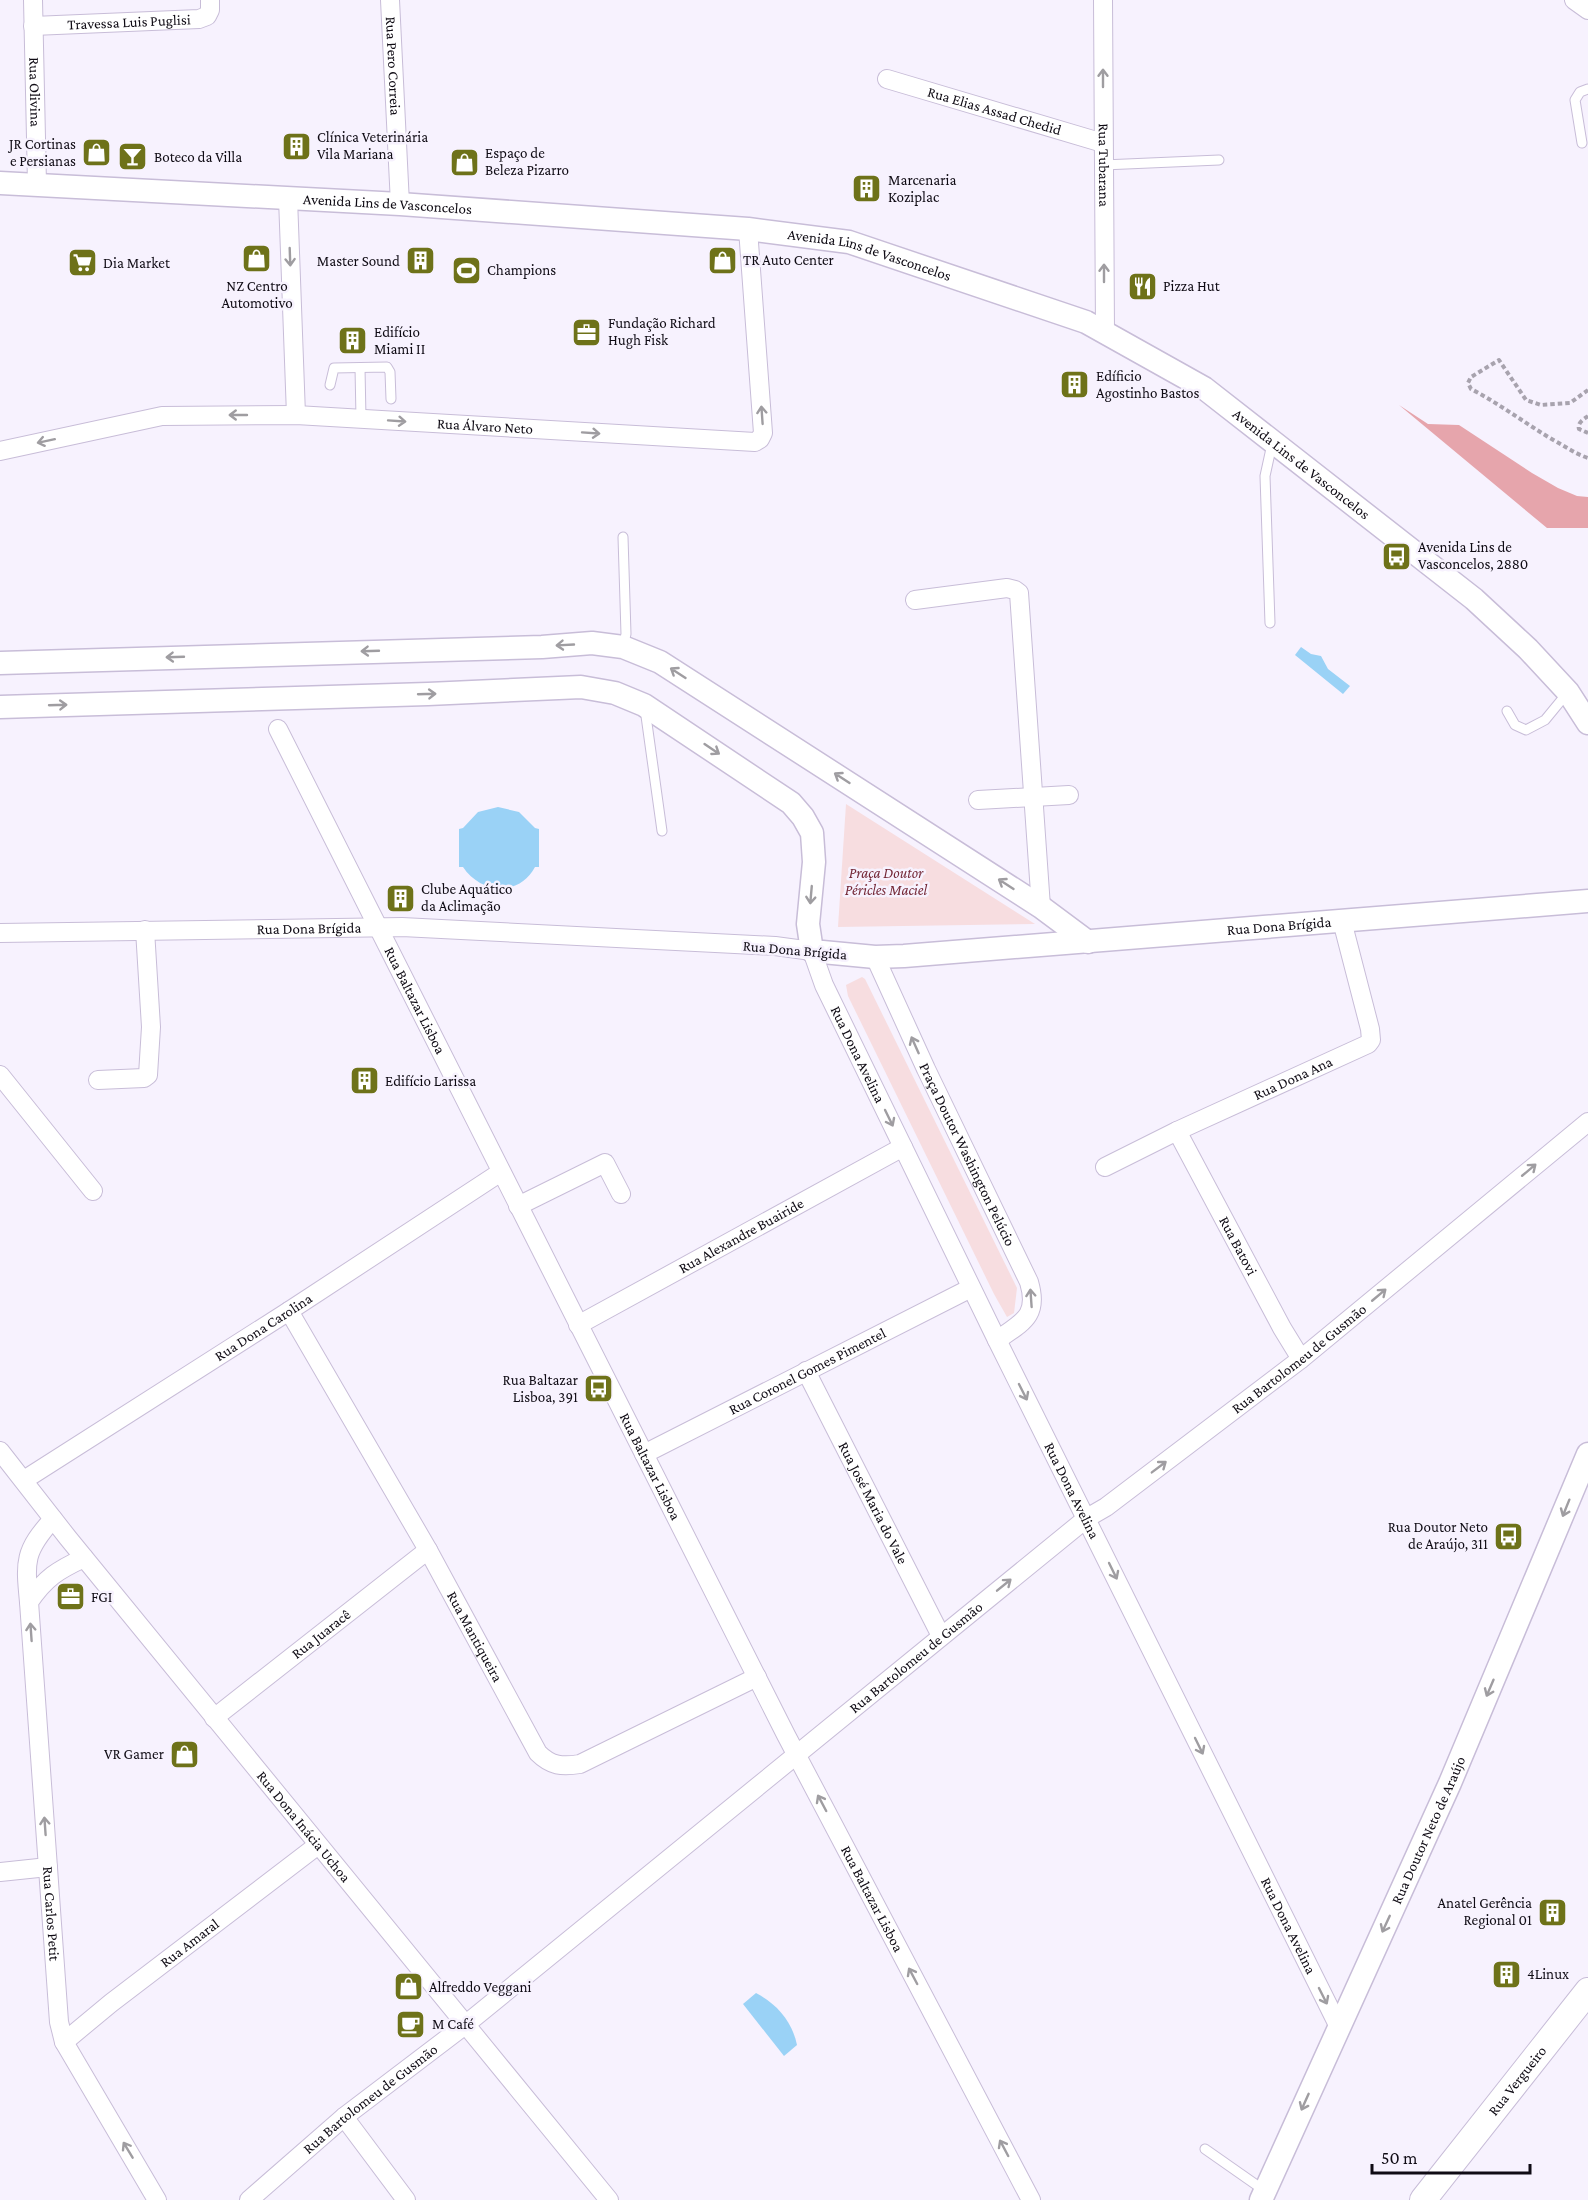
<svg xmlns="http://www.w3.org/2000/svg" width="1588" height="2200" font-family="'Crimson Pro',serif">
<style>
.green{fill:#f7dde0}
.forest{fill:#e6a5ac}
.water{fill:#9ad2f6}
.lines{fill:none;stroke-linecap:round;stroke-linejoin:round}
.service-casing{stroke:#c8bdd8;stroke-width:11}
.minor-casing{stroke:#c8bdd8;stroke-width:20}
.tertiary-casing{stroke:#c8bdd8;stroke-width:25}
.secondary-casing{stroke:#c8bdd8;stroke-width:28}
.path{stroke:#a8a3ae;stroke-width:4;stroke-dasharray:4.5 3;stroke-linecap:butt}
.service{stroke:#fff;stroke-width:9}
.minor{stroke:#fff;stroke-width:18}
.tertiary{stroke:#fff;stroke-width:22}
.secondary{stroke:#fff;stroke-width:26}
.oneway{stroke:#9f9da1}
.labels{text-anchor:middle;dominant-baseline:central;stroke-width:5;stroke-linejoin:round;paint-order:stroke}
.street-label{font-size:15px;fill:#0f0b14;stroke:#f7f2fe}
.poi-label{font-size:15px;fill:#0f0b14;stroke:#f7f2fe;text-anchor:start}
.park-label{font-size:15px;font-style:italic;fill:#742837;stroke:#f7f2fe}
</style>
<rect width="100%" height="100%" fill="#f7f2fe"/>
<g class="green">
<path d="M846,804L1035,924L838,927Z"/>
<path d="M862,977L865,979L1017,1288L1014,1313L1007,1317L994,1294L848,996L846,985Z"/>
</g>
<path class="forest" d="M1399,405L1428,424L1459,425L1532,473L1558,488L1577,496L1588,497V528H1547Z"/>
<g class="water">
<path d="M1301,647L1311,654L1321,656L1328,669L1350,686L1343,694L1295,655Z"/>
<path d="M498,807L519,812L535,828L539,829V867H535C519,897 481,894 463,867H459V829L463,828L478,812Z"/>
<path d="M756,1993C777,2004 792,2021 797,2045L784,2056L743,2004Z"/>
</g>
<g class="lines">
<defs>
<g id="service">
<path d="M1582,143L1575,100L1580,92L1588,89"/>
<path d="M1103,165L1219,160"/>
<path d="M360,368L361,418"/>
<path d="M330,385L334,368L387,367L390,372L391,399"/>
<path d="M1270,623L1265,476L1272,444"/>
<path d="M623,647L626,634L623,537"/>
<path d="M645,709L662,831"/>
<path d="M1507,711L1515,725L1526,730L1545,720L1568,692"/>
<path d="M1205,2149L1265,2191"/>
</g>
<g id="minor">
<path id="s1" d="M33,0L37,184"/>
<path id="s2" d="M390,0L400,204"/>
<path id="s3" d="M1103,0L1105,331"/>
<path d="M1574,0L1588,10"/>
<path id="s4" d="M33,26L199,19L207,16L210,10V0"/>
<path id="s5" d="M887,79L1103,143"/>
<path d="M288,198L296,415"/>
<path id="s6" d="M0,451L162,416L296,415L755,442L760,439L763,433L748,229"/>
<path d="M915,600L1007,588L1015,590L1019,593L1041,907"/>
<path id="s7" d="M278,729L786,1735L1031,2200"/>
<path d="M978,800L1069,795"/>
<path id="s8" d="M0,933L402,927L775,946L812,951L824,985L997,1340L1339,2027"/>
<path id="s9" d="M875,957L926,1069L1029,1282C1039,1316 1023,1322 997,1340"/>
<path d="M0,1075L93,1191"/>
<path d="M98,1080L144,1078L148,1075L151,1027L145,930"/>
<path id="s10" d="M1177,1131L1282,1328L1301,1359"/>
<path id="s11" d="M1105,1167L1177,1131L1368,1044L1371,1040L1370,1029L1342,921"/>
<path d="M518,1206L605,1163L621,1194"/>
<path id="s12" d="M289,1311L428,1550L538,1753C551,1766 562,1767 580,1764L757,1677"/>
<path id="s13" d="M578,1325L903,1147"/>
<path id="s14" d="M806,1371L941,1636"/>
<path id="s15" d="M0,1451L68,1538L609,2200"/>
<path id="s16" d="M644,1454L971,1288"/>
<path id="s17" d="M24,1480L289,1311L501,1172"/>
<path id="s18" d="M84,1558C58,1570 45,1578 29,1602L59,2022L64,2042L157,2200"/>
<path d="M29,1602C25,1561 24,1551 53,1519"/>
<path id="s19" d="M214,1718L428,1550"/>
<path d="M0,1872L48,1867"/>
<path id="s20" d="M64,2042L111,2003L318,1845"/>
<path d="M344,2117L406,2200"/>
<path id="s21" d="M249,2200L344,2117L465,2025L1087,1518L1106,1507L1301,1359L1588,1122"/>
</g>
<g id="tertiary">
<path id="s22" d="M0,183L400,204L748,229L849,242L1086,322L1204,388L1474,599L1528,649L1568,692L1588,723"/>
<path d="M0,663L542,647L592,643L623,647L660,662L1041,907L1088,942"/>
<path id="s23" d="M0,707L428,694L581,687L615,693L644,705L791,803L803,817L812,833L814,862L808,924L812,951L875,957L904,956L1588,901"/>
<path id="s24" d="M1261,2200L1450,1783L1588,1454"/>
</g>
<g id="secondary">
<path id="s25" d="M1423,2200L1588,1991"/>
</g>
</defs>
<use href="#service" class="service-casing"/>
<use href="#minor" class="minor-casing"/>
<use href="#tertiary" class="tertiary-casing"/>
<use href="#secondary" class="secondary-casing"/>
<g class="path">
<path d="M1588,390L1570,403L1541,405L1526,400L1499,360L1471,377L1468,383L1471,389C1500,404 1526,424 1555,441C1566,447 1576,454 1588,458"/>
<path d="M1588,416C1584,419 1577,423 1579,429L1588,433"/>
</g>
<use href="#service" class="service"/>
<use href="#minor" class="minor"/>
<use href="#tertiary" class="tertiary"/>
<use href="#secondary" class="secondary"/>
</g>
<defs><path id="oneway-shaft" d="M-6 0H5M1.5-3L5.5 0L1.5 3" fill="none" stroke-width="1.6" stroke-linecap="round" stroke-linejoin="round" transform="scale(1.5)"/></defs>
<g class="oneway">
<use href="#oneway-shaft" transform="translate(1103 78) rotate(-90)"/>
<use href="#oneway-shaft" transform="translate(290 257) rotate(88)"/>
<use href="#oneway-shaft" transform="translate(1104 273) rotate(-90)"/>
<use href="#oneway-shaft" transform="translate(238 415) rotate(180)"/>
<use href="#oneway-shaft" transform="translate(762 415) rotate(-94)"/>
<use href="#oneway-shaft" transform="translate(397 421) rotate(4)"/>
<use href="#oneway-shaft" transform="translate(591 433) rotate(4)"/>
<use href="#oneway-shaft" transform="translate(46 441) rotate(168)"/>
<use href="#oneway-shaft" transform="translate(565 645) rotate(177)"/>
<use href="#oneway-shaft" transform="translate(370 651) rotate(178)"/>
<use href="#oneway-shaft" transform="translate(175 657) rotate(178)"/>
<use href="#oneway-shaft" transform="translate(678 673) rotate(-147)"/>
<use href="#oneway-shaft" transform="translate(427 694) rotate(-2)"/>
<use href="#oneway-shaft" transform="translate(58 705) rotate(-2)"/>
<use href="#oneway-shaft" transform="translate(712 749) rotate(34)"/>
<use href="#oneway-shaft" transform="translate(842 778) rotate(-147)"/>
<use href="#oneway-shaft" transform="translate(1006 884) rotate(-147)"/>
<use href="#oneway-shaft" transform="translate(811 895) rotate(95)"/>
<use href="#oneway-shaft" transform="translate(915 1045) rotate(-114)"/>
<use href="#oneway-shaft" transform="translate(889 1118) rotate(64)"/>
<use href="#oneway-shaft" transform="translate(1529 1170) rotate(-40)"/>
<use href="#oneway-shaft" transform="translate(1379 1295) rotate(-40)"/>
<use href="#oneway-shaft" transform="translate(1031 1298) rotate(-94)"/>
<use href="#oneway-shaft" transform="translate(1023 1392) rotate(63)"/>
<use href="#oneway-shaft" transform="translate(1159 1467) rotate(-37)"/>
<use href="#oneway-shaft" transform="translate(1566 1508) rotate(112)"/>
<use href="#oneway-shaft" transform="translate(1113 1571) rotate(64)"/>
<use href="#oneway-shaft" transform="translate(1004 1585) rotate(-39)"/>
<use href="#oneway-shaft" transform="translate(31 1632) rotate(-94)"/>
<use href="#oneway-shaft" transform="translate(1490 1688) rotate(113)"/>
<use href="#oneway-shaft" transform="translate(1199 1746) rotate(64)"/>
<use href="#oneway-shaft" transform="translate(822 1803) rotate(-118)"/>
<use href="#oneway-shaft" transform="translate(45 1826) rotate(-94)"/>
<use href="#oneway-shaft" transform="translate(1386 1924) rotate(115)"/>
<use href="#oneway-shaft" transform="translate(913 1976) rotate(-118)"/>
<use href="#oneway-shaft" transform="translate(1323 1996) rotate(63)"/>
<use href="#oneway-shaft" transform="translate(1305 2102) rotate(114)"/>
<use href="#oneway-shaft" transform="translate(1004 2148) rotate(-118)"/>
<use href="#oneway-shaft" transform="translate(128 2150) rotate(-121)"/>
</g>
<defs>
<symbol id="building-square" viewBox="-11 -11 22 22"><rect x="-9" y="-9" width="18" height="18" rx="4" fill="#6e7219" stroke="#f7f2fe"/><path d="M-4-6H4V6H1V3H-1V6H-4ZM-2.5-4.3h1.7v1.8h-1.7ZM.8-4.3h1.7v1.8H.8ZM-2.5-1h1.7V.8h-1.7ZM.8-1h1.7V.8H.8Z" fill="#fff"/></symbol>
<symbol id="shop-square" viewBox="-11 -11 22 22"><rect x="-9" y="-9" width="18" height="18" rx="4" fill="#6e7219" stroke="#f7f2fe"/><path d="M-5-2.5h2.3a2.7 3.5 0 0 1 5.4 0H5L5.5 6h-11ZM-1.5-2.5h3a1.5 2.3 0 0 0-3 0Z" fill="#fff"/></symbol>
<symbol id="bar-square" viewBox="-11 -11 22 22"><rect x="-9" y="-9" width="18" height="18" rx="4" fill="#6e7219" stroke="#f7f2fe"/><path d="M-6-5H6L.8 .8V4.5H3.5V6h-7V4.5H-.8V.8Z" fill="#fff"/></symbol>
<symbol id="supermarket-square" viewBox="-11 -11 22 22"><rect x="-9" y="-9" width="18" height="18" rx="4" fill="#6e7219" stroke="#f7f2fe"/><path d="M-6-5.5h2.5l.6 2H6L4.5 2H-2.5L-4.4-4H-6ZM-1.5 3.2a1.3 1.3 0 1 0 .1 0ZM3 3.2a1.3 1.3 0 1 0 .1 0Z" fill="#fff"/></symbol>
<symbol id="stadium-square" viewBox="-11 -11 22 22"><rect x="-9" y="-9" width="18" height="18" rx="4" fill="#6e7219" stroke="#f7f2fe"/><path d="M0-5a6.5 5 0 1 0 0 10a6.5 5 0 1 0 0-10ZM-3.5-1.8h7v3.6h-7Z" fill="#fff"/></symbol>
<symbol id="restaurant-square" viewBox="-11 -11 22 22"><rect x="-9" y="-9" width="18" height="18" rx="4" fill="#6e7219" stroke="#f7f2fe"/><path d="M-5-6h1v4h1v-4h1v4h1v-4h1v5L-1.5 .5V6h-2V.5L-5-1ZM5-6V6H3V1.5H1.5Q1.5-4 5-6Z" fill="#fff"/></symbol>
<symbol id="office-square" viewBox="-11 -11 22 22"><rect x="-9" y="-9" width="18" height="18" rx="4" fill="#6e7219" stroke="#f7f2fe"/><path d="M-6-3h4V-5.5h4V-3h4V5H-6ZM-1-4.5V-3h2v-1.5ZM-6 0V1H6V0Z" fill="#fff"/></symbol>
<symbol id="bus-square" viewBox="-11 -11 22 22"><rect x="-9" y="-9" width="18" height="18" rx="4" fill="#6e7219" stroke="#f7f2fe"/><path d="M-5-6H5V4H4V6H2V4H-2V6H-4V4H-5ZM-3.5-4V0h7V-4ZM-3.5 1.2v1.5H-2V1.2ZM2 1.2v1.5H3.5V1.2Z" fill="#fff"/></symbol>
<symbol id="cafe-square" viewBox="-11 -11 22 22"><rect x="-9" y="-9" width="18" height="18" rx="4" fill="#6e7219" stroke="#f7f2fe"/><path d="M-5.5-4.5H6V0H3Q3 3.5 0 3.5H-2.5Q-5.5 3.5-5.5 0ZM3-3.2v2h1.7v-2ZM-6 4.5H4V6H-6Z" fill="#fff"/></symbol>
</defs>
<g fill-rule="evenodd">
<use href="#building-square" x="280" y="130" width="33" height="33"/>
<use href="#shop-square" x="80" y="136" width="33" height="33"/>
<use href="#bar-square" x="116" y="140" width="33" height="33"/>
<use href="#shop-square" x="448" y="146" width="33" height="33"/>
<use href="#building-square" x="850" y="172" width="33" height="33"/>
<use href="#shop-square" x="240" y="242" width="33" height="33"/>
<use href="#shop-square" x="706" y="244" width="33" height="33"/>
<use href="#building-square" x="404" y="244" width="33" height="33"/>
<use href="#supermarket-square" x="66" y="246" width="33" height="33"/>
<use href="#stadium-square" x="450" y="254" width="33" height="33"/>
<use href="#restaurant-square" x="1126" y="270" width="33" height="33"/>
<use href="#office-square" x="570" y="316" width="33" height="33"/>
<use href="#building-square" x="336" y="324" width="33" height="33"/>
<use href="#building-square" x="1058" y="368" width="33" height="33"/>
<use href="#bus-square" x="1380" y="540" width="33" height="33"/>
<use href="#building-square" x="384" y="882" width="33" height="33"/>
<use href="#building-square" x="348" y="1064" width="33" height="33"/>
<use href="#bus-square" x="582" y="1372" width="33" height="33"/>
<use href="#bus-square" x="1492" y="1520" width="33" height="33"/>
<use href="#office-square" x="54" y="1580" width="33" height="33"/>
<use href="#shop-square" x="168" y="1738" width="33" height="33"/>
<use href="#building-square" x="1536" y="1896" width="33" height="33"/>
<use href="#building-square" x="1490" y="1958" width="33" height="33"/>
<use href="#shop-square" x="392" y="1970" width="33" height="33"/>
<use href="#cafe-square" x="394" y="2008" width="33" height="33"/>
</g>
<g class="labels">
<g class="street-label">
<text stroke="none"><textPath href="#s4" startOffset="96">Travessa Luis Puglisi</textPath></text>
<text stroke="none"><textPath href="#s2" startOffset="66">Rua Pero Correia</textPath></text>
<text stroke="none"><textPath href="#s1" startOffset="92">Rua Olivina</textPath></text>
<text stroke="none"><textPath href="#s5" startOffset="112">Rua Elias Assad Chedid</textPath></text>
<text stroke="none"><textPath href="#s3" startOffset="165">Rua Tubarana</textPath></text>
<text stroke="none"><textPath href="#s22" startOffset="388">Avenida Lins de Vasconcelos</textPath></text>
<text stroke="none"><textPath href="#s22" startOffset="874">Avenida Lins de Vasconcelos</textPath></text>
<text stroke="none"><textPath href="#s6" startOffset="489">Rua Álvaro Neto</textPath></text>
<text stroke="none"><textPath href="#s22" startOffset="1360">Avenida Lins de Vasconcelos</textPath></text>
<text stroke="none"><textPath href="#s23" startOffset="1448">Rua Dona Brígida</textPath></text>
<text stroke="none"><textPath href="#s8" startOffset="309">Rua Dona Brígida</textPath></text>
<text transform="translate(795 950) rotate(5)">Rua Dona Brígida</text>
<text stroke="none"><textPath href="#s7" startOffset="304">Rua Baltazar Lisboa</textPath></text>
<text stroke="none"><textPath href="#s8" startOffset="926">Rua Dona Avelina</textPath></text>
<text stroke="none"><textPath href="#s11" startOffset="208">Rua Dona Ana</textPath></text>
<text stroke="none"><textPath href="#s9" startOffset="218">Praça Doutor Washington Pelúcio</textPath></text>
<text stroke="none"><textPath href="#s13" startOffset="186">Rua Alexandre Buairide</textPath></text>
<text stroke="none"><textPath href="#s10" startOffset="130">Rua Batovi</textPath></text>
<text stroke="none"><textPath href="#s17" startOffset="284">Rua Dona Carolina</textPath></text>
<text stroke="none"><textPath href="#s21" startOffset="1346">Rua Bartolomeu de Gusmão</textPath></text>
<text stroke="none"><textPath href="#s16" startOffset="183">Rua Coronel Gomes Pimentel</textPath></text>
<text stroke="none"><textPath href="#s7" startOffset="826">Rua Baltazar Lisboa</textPath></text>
<text stroke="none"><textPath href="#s8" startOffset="1412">Rua Dona Avelina</textPath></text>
<text stroke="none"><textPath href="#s14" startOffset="148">Rua José Maria do Vale</textPath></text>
<text stroke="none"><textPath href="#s19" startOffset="136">Rua Juaracê</textPath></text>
<text stroke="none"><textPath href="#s12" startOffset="375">Rua Mantiqueira</textPath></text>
<text stroke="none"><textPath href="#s21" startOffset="860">Rua Bartolomeu de Gusmão</textPath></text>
<text stroke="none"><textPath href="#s15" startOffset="483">Rua Dona Inácia Uchoa</textPath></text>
<text stroke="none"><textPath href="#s24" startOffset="406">Rua Doutor Neto de Araújo</textPath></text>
<text stroke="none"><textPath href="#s7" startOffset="1312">Rua Baltazar Lisboa</textPath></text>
<text stroke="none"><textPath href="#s18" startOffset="384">Rua Carlos Petit</textPath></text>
<text stroke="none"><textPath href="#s8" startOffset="1898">Rua Dona Avelina</textPath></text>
<text stroke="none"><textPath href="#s20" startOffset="160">Rua Amaral</textPath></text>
<text stroke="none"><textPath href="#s25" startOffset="152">Rua Vergueiro</textPath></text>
<text stroke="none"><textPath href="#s21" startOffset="158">Rua Bartolomeu de Gusmão</textPath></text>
</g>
<g class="poi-label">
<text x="317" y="137">Clínica Veterinária<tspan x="317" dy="17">Vila Mariana</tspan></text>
<text x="76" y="144" text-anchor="end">JR Cortinas<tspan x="76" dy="17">e Persianas</tspan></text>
<text x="485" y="153">Espaço de<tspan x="485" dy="17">Beleza Pizarro</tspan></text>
<text x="154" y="157">Boteco da Villa</text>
<text x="888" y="180">Marcenaria<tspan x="888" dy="17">Koziplac</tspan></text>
<text x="743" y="260">TR Auto Center</text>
<text x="400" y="261" text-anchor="end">Master Sound</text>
<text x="103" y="263">Dia Market</text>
<text x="487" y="270">Champions</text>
<text x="257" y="286" text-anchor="middle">NZ Centro<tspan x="257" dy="17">Automotivo</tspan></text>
<text x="1163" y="286">Pizza Hut</text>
<text x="608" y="323">Fundação Richard<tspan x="608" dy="17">Hugh Fisk</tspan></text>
<text x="374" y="332">Edifício<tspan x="374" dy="17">Miami II</tspan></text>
<text x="1096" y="376">Edíficio<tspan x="1096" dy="17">Agostinho Bastos</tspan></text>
<text x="1418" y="547">Avenida Lins de<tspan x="1418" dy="17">Vasconcelos, 2880</tspan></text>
<text x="421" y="889">Clube Aquático<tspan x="421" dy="17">da Aclimação</tspan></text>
<text x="385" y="1081">Edifício Larissa</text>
<text x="578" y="1380" text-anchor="end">Rua Baltazar<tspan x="578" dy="17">Lisboa, 391</tspan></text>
<text x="1488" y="1527" text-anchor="end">Rua Doutor Neto<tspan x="1488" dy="17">de Araújo, 311</tspan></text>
<text x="91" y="1597">FGI</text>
<text x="164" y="1754" text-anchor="end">VR Gamer</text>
<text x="1532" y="1903" text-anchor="end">Anatel Gerência<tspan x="1532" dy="17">Regional 01</tspan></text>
<text x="1527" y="1974">4Linux</text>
<text x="429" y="1987">Alfreddo Veggani</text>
<text x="432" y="2024">M Café</text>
</g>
<g class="park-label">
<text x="886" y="873">Praça Doutor<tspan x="886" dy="17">Péricles Maciel</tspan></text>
</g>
</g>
<path d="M1372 2164v9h158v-9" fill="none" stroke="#0f0b14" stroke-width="3"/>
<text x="1381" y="2164" font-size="18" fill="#0f0b14" stroke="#f7f2fe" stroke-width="4.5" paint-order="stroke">50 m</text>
</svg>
